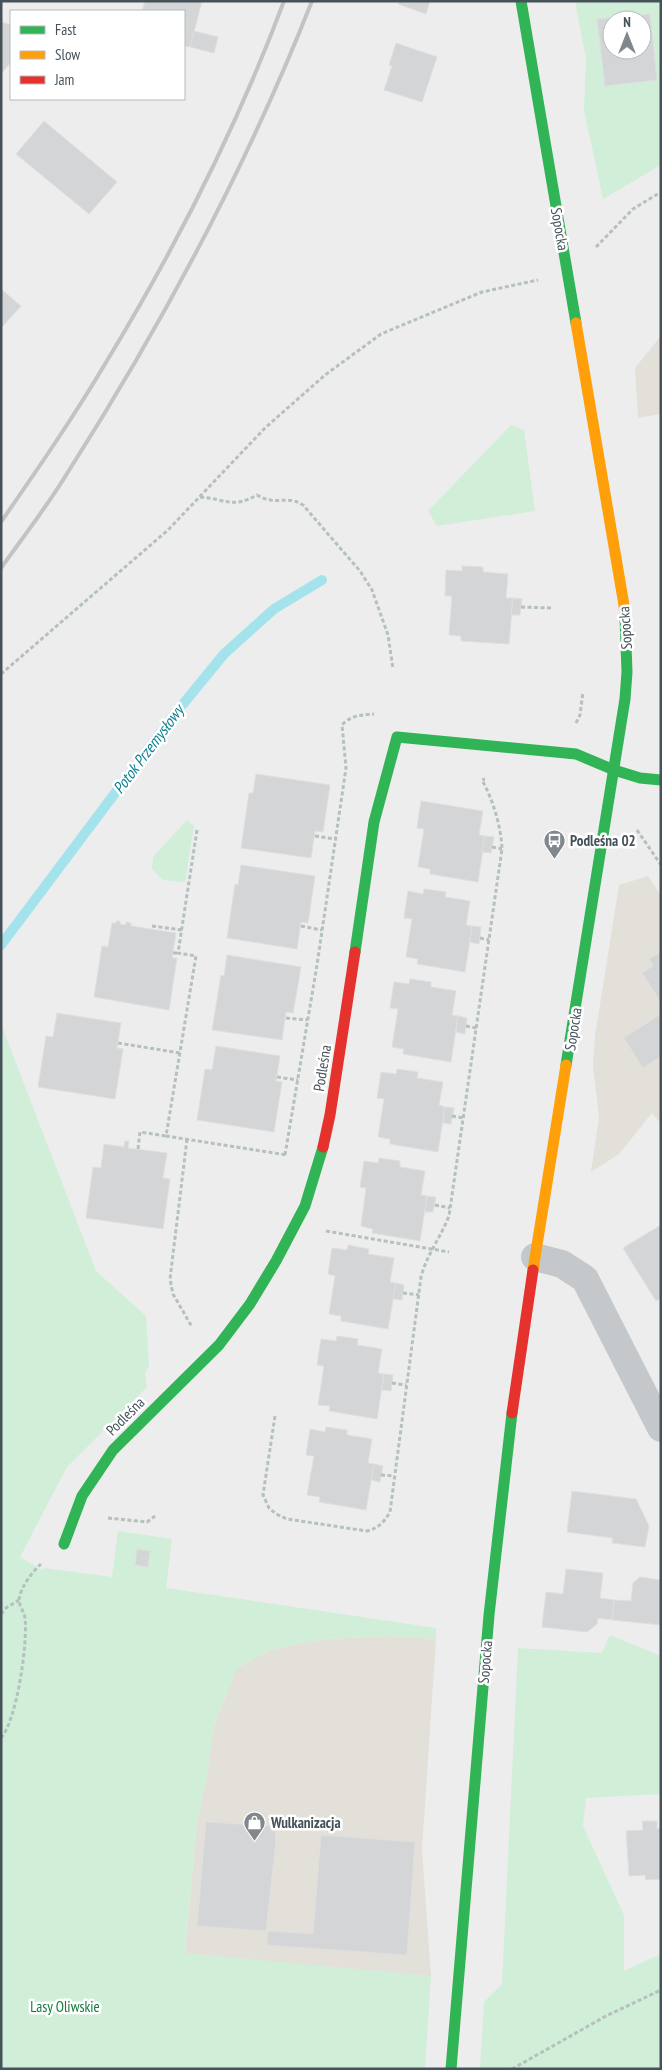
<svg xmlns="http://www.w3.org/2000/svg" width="662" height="2070" font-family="'PT Sans Narrow',sans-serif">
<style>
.commercial{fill:#e3e0da}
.green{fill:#d1eed9;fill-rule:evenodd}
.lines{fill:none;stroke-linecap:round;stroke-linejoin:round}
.stream{stroke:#a5e3ec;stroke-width:10}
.building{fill:#d4d5d6;stroke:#dfdfe0;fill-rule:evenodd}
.path{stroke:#b4c1bc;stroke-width:3;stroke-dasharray:4 2.5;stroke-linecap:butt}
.street{stroke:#c5c8ca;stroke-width:28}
.fast{stroke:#30b455;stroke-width:11}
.slow{stroke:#ff9f0a;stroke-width:11}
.jam{stroke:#e5322d;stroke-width:11}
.rail{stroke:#c1c3c4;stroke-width:4}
.labels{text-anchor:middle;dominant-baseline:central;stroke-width:5;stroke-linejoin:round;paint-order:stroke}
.street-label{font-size:15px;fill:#45525a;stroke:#fff}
.poi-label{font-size:15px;font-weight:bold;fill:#45525a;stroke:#fff;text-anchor:start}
.park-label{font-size:15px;fill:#167a3f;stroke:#fff}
.water-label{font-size:16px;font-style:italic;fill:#0d8090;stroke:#fff}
</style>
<rect width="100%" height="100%" fill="#eeeded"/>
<g class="commercial">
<path d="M661,336V414L638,418L635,368Z"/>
<path d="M648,876L661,896V1124L652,1113L619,1154L591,1172L599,1117L593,1066L595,1036L619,885Z"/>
<path d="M391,1636L436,1639L422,1850L431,1976L185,1954L197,1821L206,1781L214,1725L237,1668L269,1650L325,1639Z"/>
</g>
<g class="green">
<path d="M575,1H661V165L603,199L584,110L586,59ZM612,20H642V50H612Z"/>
<path d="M511,425L524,430L535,511L437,526L428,511Z"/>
<path d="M187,820L194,826L185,882L163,880L152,869L153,857Z"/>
<path d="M1,1024L96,1271L146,1316L149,1366L145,1373L147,1387L67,1467L20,1557L42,1570L44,1568L112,1577L118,1531L172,1539L166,1588L436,1628V1639L391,1636L325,1639L269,1650L237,1668L214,1725L206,1781L197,1821L185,1953L431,1976L425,2069H1Z"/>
<path d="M610,1635L661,1656V1794L586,1798L583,1826L624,1915V1971L661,1954V2069H480L484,2002L502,1984L518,1648L602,1653Z"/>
</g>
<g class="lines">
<path class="stream" d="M1,945L170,720L224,654L274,609L322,580"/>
</g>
<g class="building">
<path d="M145,1H202L190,47L184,46V11H142Z"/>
<path d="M399,1H430L426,14L398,4Z"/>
<path d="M650,14L657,80L605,86L597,19ZM612,20H642V50H612Z"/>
<path d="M1,22L11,25V62L1,74Z"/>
<path d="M194,31L218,37L214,53L190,47Z"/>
<path d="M396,43L437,57L422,102L384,90L392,66L389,65Z"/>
<path d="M44,121L117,182L89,214L16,154Z"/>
<path d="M1,289L21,306L1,328Z"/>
<path d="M462,566L483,567V572L508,574L506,598H513L509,644L461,641V636L449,635L452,596H445L446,570L462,571Z"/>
<path d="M513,598L522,599L520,615H511Z"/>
<path d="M256,774L330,785L323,832L315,831L311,858L241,848L249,793H253Z"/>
<path d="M421,801L483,811L479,835L485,836L478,882L430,874V869L418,867L424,829L417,828Z"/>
<path d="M485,836L494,837L491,853L482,852Z"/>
<path d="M241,865L315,876L308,923L301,922L297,949L227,938L235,884L238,885Z"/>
<path d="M424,889L446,892L445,897L470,901L466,925L472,926L465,972L417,964L418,959L406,957L412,919L404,918L408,891L423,894Z"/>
<path d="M117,921H120V924L126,925V922L131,923V926L176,933L172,958H177L169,1010L94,997L102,946L108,947L112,923H116Z"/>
<path d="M472,926L481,927L479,944L470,942Z"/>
<path d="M661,952V1002L642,973L653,966L649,959Z"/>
<path d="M227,955L301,967L293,1013L286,1012L282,1040L212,1030L221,975L224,976Z"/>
<path d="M410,979L431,982V987L456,991L452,1015L458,1016L451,1062L403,1054L404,1049L392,1047L398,1009L390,1008L394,982L409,984Z"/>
<path d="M57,1013L121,1023L117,1048L123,1049L115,1099L38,1087L46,1036L53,1037Z"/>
<path d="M661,1014V1056L643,1068L624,1038Z"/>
<path d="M458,1016L467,1018L465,1034L456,1032Z"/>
<path d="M216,1046L280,1056L276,1081L282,1082L274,1132L197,1120L205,1069L212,1070Z"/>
<path d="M397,1069L418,1072L417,1078L443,1082L439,1105L445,1107L438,1152L390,1144V1139L378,1137L384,1099L377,1098L381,1072L396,1074Z"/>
<path d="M445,1107L454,1108L451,1124L443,1123Z"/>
<path d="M125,1141H129L128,1148L167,1153L163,1178L170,1179L163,1229L86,1218L93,1167L101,1168L104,1144L124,1147Z"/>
<path d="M379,1158L400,1161V1167L425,1171L421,1195L427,1196L420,1241L372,1233L373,1229L361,1226L366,1188L360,1187L364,1161L378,1163Z"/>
<path d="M427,1196L436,1197L433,1212H425Z"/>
<path d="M661,1225V1298L656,1301L623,1248Z"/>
<path d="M348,1245L369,1249L368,1254L394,1258L390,1282L396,1283L388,1329L341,1321V1316L329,1314L335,1276L328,1274L332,1248L347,1250Z"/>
<path d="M396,1283L404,1285L402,1300L393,1299Z"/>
<path d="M337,1336L358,1339L357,1345L382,1349L378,1373L384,1374L377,1419L329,1411L330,1406L318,1405L324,1366L317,1365L321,1339L336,1341Z"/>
<path d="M384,1374L393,1375L391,1391L382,1390Z"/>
<path d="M326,1427L347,1430V1435L372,1439L368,1463L374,1464L366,1510L319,1502L320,1497L307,1495L314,1456L306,1455L310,1429L325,1432Z"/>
<path d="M374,1464L383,1466L380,1482L371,1480Z"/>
<path d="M572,1491L636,1499L649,1526L645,1547L612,1543L613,1538L567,1532Z"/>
<path d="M137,1549L150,1551L148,1567L135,1565Z"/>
<path d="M566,1569L603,1573L600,1598L614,1600L612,1620L598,1618L597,1624L587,1632L542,1627L546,1592L563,1594Z"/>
<path d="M640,1577L661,1580V1625L612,1620L614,1600L631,1601L633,1583Z"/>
<path d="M642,1821H657V1829L661,1828V1879L646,1880L645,1875L629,1876L626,1831L643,1830Z"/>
<path d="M206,1822L274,1826L276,1840L266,1931L197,1926Z"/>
<path d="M321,1835L415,1842L407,1955L267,1945L268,1931L313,1934Z"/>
</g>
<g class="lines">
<g class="path">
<path d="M596,247L633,209L661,192"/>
<path d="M200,497C226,499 232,509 257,495C277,507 286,494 303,505L360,571L372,590L388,635L393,669"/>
<path d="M521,607L552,608"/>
<path d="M1,674L168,530L265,428L325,375L381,334L482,292L538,280"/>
<path d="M576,723L580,715L583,692"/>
<path d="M197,830L178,953L196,956L166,1136L287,1155"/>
<path d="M637,830L661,865"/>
<path d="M315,836L335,839"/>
<path d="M492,847L502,849"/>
<path d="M152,926L182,930"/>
<path d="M301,926L322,930"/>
<path d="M480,938L489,940"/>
<path d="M173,953H178"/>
<path d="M286,1018L307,1020"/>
<path d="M466,1026L477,1028"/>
<path d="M118,1043L180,1053"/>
<path d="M277,1077L298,1080"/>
<path d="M452,1116L464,1118"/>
<path d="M187,1139L170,1279L173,1294L192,1327"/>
<path d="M138,1149L140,1132L166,1136"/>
<path d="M285,1155L317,965L346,768L342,725C351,715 362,715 374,714"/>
<path d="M435,1205L450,1208"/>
<path d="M326,1231L449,1252"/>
<path d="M403,1293L419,1295"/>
<path d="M392,1383L406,1385"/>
<path d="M275,1416L263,1495L269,1508L276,1514L287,1519L367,1531C379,1528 384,1522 390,1512L421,1277C427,1254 441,1237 449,1216L502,849C501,826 493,800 482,780L485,779"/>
<path d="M381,1475L394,1476"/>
<path d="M108,1518L147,1522L155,1516"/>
<path d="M1,1614L6,1608L19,1600"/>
<path d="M1,1738C17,1720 28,1642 25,1618C24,1612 19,1605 19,1600C20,1588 32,1572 41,1564"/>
<path d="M512,2069L606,2016L661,1990"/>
</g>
<path class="street" d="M535,1257L562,1264L585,1279L661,1428"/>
<g class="fast">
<path d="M521,1L576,323"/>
<path d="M355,952L374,822L397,737L576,754L614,770L640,778L661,780"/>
<path d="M566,1065L625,699L627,672L625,618"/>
<path d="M64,1544L82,1496L113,1450L219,1345L250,1304L276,1261L305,1206L323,1147"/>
<path d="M451,2069L489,1615L512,1413"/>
</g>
<g class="slow">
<path d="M576,323L624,605L625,618"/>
<path d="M533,1270L566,1065"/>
</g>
<g class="jam">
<path d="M323,1147L330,1115L355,952"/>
<path d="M512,1413L533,1270"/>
</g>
<g class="rail">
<path d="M1,522C37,470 73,418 105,364C175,249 237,127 284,1"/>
<path d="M1,568C24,536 48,505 68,472C163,323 247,166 312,1"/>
</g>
</g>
<defs>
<symbol id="bus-pin" viewBox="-11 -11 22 30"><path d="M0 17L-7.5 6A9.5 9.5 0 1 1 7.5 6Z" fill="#80888d" stroke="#fff"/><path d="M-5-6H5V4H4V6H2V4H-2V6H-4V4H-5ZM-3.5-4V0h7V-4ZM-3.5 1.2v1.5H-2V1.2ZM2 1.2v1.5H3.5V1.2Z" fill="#fff"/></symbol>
<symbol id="shop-pin" viewBox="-11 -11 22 30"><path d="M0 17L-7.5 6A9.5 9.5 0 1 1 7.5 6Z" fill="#80888d" stroke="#fff"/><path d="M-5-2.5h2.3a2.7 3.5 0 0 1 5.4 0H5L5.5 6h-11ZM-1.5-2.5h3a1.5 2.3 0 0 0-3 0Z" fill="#fff"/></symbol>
</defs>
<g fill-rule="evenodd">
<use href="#bus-pin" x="542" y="828" width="25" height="34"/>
<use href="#shop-pin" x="242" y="1810" width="25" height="34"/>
</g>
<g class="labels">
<g class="street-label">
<text transform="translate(560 229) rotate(80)">Sopocka</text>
<text transform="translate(625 628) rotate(-94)">Sopocka</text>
<text transform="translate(573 1029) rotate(-81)">Sopocka</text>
<text transform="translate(322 1068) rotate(-81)">Podleśna</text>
<text transform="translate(125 1416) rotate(-45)">Podleśna</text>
<text transform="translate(485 1662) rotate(-85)">Sopocka</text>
</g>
<g class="poi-label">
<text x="570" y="840">Podleśna 02</text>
<text x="271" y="1822">Wulkanizacja</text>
</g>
<g class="park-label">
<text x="65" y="2006">Lasy Oliwskie</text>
</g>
<g class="water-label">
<text transform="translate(148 749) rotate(-53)">Potok Przemysłowy</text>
</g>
</g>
<rect width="662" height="2070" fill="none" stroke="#45525a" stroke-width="5"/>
<rect x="10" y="10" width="175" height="90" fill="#ffffff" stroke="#b5babd"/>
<rect x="20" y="26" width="25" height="8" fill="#30b455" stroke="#b5babd"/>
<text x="55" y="35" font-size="15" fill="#45525a">Fast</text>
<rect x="20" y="51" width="25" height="8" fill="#ff9f0a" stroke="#b5babd"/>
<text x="55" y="60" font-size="15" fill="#45525a">Slow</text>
<rect x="20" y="76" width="25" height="8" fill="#e5322d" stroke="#b5babd"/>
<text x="55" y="85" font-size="15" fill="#45525a">Jam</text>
<g transform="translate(627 35)"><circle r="24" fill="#ffffff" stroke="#b5babd"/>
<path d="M0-4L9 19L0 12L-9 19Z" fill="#80888d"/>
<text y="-8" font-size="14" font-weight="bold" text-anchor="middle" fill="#45525a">N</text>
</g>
</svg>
